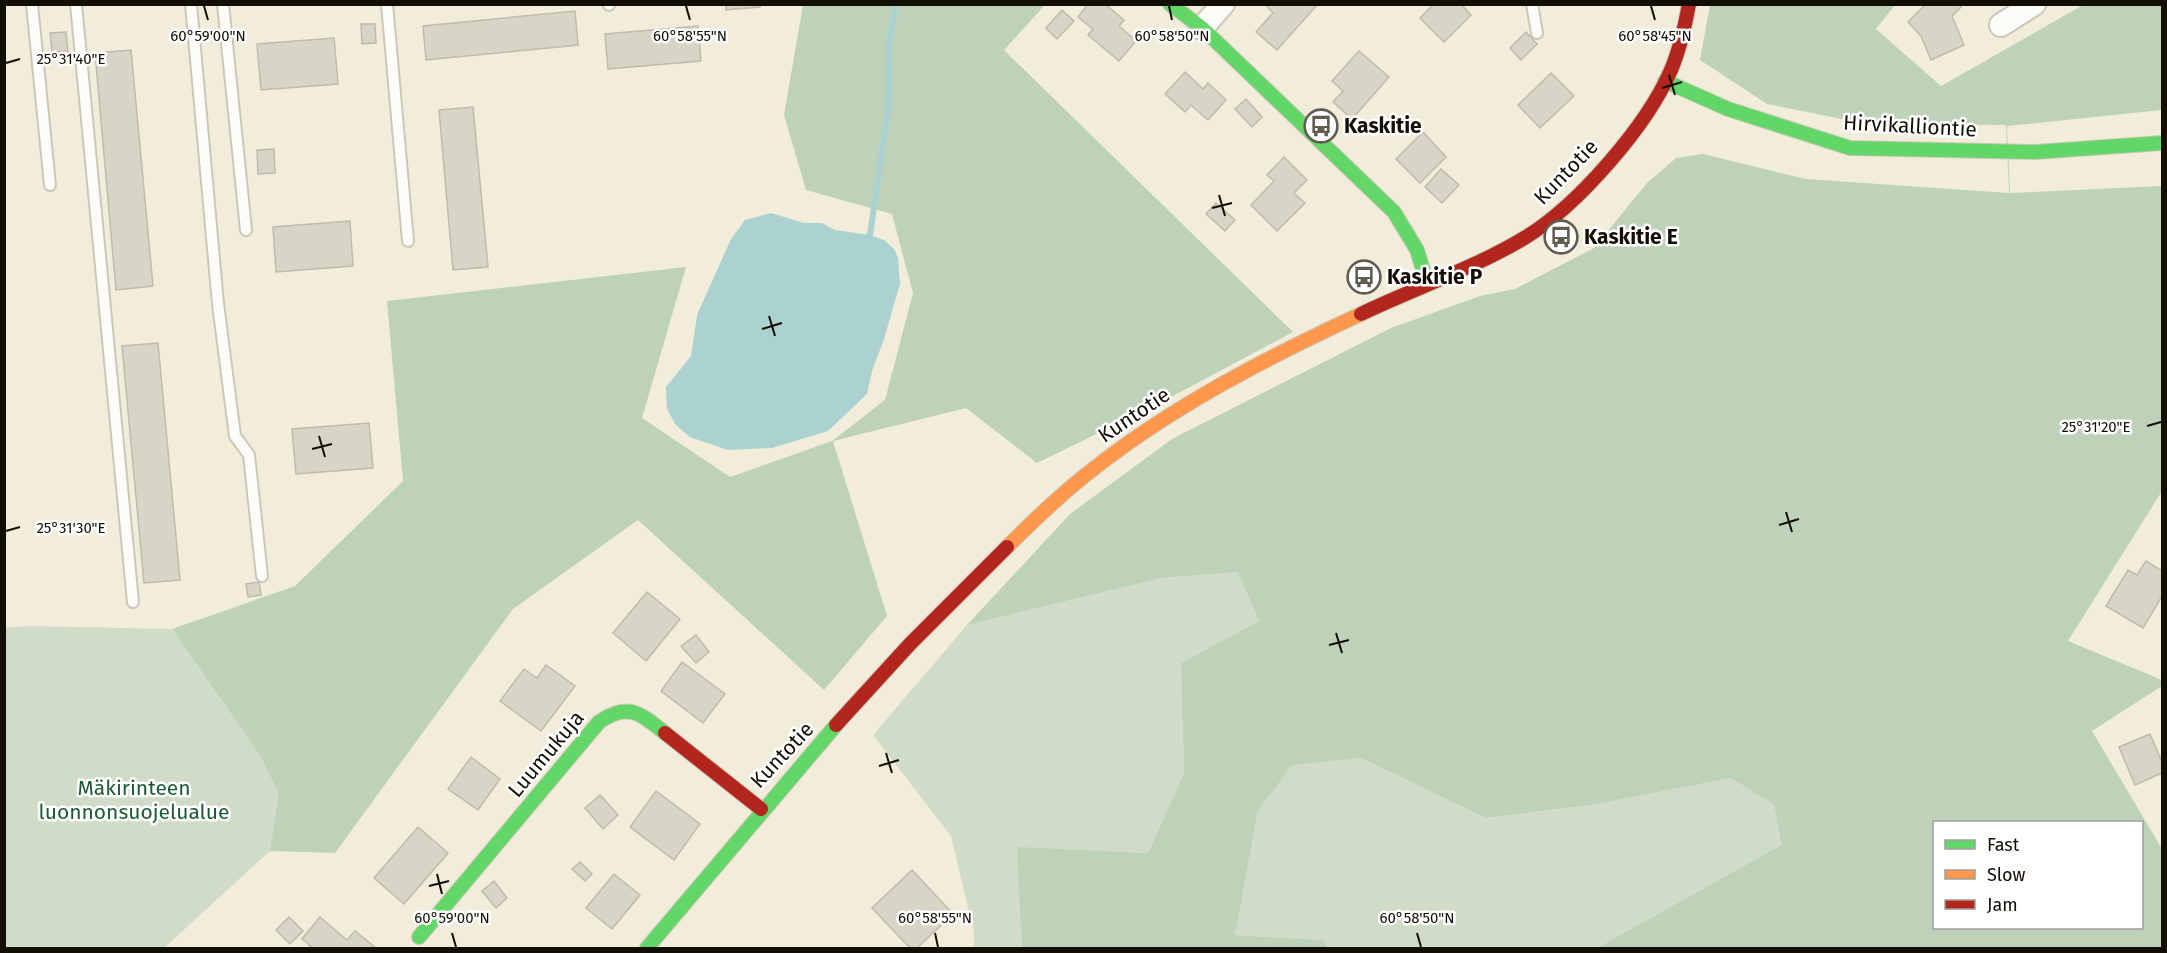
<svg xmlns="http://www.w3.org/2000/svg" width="2167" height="953" font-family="'Fira Sans',sans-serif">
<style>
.green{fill:#d0dcc8}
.forest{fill:#bed2b9;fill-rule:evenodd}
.water{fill:#abd2d0}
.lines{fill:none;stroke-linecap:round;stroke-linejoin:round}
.stream{stroke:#abd2d0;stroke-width:6}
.building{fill:#d9d5c6;stroke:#bfbbac;stroke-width:1.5}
.lane-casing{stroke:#ccc8b9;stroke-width:14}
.street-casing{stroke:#ccc8b9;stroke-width:26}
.fast-casing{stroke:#ccc8b9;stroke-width:16}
.slow-casing{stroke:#ccc8b9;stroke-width:16}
.jam-casing{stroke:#ccc8b9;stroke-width:16}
.lane{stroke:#fdfcf9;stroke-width:10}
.street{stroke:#fdfcf9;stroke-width:22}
.fast{stroke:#63d668;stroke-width:14}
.slow{stroke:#ff974d;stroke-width:14}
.jam{stroke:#b3261e;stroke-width:14}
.ticks{fill:none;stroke:#120e04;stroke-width:2}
.labels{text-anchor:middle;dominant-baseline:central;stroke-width:5;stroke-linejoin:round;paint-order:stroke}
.poi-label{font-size:21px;font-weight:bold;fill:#120e04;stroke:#fff;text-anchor:start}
.street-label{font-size:21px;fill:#120e04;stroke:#fff}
.park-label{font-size:21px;fill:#1c5a33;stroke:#fff}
.ticks-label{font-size:15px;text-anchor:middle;fill:#120e04;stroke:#fff;stroke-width:5;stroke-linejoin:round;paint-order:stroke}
</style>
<rect width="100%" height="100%" fill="#f2edda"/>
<g class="green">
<path d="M1239,572L1260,621L1181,663L1184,773L1148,853L1018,848L1022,948H974V932L951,836L873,735L967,625L1162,578Z"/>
<path d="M28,626L172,629L261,757L280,794L270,851L164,948H5L4,628Z"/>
<path d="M1361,758L1486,818L1591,805L1731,778L1774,805L1783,845L1597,948H1328L1321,940L1235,935L1258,811L1292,764Z"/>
</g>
<g class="forest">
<path d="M803,5H1045L1004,50L1293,332L1154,406L1037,463L966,408L833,441L887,616L824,690L638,520L513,609L335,853L270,851L279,794L261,757L172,629L295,586L403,481L387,301L686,267L642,418L730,477L832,441L885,400L913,293L892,214L806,190L784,115Z"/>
<path d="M1710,5H1895L1876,29L1941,86L2083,5H2162V110L2007,126L2010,193L2162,186V491L2068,641L2162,680V686L2092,731L2162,849V948H1597L1782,845L1774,805L1731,778L1591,805L1486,818L1361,758L1292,765L1258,811L1235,935L1322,940L1328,948H1022L1017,847L1148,853L1184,773L1181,663L1259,621L1238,572L1162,578L967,625L1070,514L1172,439L1391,328L1480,296L1515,289L1594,248L1647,183L1676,158L1703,154L1806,179L2009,193L2006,125L1867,124L1767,104L1700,60ZM1934,822H2142V928H1934Z"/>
</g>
<path class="water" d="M771,213L804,223H822L835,230L870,235L884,240L894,249L898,258L900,284L884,339L872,371L867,394L828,431L772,448L728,450L690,437L675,424L667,409L666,387L691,356L697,315L731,239L745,220Z"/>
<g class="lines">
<path class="stream" d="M870,235L888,109L889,42L896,4"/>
</g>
<g class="building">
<path d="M726,4H760V7L726,10Z"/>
<path d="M1088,4H1105L1124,20L1119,26L1136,41L1119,61L1088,35L1093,29L1078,17Z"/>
<path d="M1318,4L1277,50L1256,32L1273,13L1265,4Z"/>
<path d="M1434,4H1461L1471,15L1444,42L1420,18Z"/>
<path d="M1926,4H1958L1961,7L1952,16L1964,45L1931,60L1921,36L1908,22Z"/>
<path d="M1062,10L1074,21L1057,39L1046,28Z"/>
<path d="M575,11L578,45L426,60L423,26Z"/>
<path d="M361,24H375L376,43L362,44Z"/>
<path d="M698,26L701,61L608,69L605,34Z"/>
<path d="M66,32L68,51L52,52L50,33Z"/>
<path d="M1526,32L1537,44L1521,60L1510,48Z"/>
<path d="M334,38L338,84L261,90L257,44Z"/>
<path d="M131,50L153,286L116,290L95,53Z"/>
<path d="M1359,51L1389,77L1352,119L1333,102L1343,91L1332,81Z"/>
<path d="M1185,72L1203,89L1208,83L1226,100L1208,120L1191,105L1185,112L1165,94Z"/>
<path d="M1551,73L1574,96L1540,128L1518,105Z"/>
<path d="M1246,99L1262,117L1252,127L1235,109Z"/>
<path d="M473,107L488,267L453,270L439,110Z"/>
<path d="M1423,132L1446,157L1420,183L1396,159Z"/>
<path d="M274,149L275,173L258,174L257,150Z"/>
<path d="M1284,157L1307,180L1294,193L1305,203L1277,231L1251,205L1274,181L1267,175Z"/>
<path d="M1441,169L1459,185L1442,203L1425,187Z"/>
<path d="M1216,203L1235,220L1225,231L1206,214Z"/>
<path d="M350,221L353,266L276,272L273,227Z"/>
<path d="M158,343L180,580L144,583L122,346Z"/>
<path d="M369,423L373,468L296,474L292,429Z"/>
<path d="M2146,561L2162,571V596L2143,628L2106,606L2128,570L2137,575Z"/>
<path d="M259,582L261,595L248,597L246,584Z"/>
<path d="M647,592L680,619L646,661L613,633Z"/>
<path d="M696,635L709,652L696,663L681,646Z"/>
<path d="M682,662L725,694L703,723L661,691Z"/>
<path d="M546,665L575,686L541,731L500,701L524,669L537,678Z"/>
<path d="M2150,734L2162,762V773L2135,785L2119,747Z"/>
<path d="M471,757L500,779L478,810L448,789Z"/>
<path d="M656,791L700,824L674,860L630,827Z"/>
<path d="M600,795L618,815L603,829L585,808Z"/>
<path d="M418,827L448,853L404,904L374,878Z"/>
<path d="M580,862L592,874L585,881L572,869Z"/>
<path d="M912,870L953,914L917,948H910L872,908Z"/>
<path d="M614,874L640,895L612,929L586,908Z"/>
<path d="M494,881L507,898L496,908L482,891Z"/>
<path d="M289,917L303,931L290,944L276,930Z"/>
<path d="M320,917L347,940L355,931L376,948H313L302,939Z"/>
</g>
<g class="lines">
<defs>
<g id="lane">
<path d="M32,4L50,185"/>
<path d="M76,4L133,602"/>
<path d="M191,4L218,304L235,436L249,455L262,576"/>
<path d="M223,4L246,230"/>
<path d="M387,4L408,241"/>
<path d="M609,4V5"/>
<path d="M1532,4L1537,33"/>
</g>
<g id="street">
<path d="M2001,25L2034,4"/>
<path d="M1202,28L1223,4"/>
</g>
<g id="fast">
<path d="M1170,4L1202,28L1394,212L1417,250L1427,283"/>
<path d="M1665,81L1728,109L1850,148L2035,152L2162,143"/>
<path d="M419,937L599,722C628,702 640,713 665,733"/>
<path d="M647,948L836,725"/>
</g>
<path id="slow" d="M1007,547C1034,520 1062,493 1092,470C1173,406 1268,357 1361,314"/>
<g id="jam">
<path d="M1361,314C1415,288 1475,268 1526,237C1578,205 1647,126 1671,70C1680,49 1685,26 1689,4"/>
<path d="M836,725L910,644L1007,547"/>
<path d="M665,733L761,809"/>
</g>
</defs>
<use href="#lane" class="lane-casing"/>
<use href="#street" class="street-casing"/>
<use href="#fast" class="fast-casing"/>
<use href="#slow" class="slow-casing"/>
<use href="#jam" class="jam-casing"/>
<use href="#lane" class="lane"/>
<use href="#street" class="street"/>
<use href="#fast" class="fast"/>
<use href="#slow" class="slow"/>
<use href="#jam" class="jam"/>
</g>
<path class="ticks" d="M204,6L208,20M686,6L690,20M1169,6L1172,20M1651,6L1655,20M6,63L20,59M1669,75L1675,95M1662,88L1682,82M1219,195L1225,216M1212,208L1232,203M769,316L775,336M762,329L782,323M2147,426L2161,422M319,436L325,457M312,449L332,444M1786,512L1792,532M1779,525L1799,519M6,531L20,527M1336,633L1342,653M1329,645L1349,640M886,753L892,773M879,766L899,760M437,874L442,894M429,886L449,881M452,933L456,947M935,933L938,947M1417,933L1421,947"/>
<defs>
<symbol id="bus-ring" viewBox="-11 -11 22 22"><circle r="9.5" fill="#fff" stroke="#605c4f" stroke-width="1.5"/><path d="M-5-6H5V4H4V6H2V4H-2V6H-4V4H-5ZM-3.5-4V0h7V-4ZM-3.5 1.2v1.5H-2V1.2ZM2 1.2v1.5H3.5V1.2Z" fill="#605c4f"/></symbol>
</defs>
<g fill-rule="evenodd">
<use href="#bus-ring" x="1302" y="107" width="38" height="38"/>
<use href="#bus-ring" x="1542" y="218" width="38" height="38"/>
<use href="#bus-ring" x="1345" y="258" width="38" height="38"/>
</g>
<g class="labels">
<g class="poi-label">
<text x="1344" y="126">Kaskitie</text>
<text x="1584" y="237">Kaskitie E</text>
<text x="1387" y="277">Kaskitie P</text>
</g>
<g class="street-label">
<text transform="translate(1910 126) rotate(3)">Hirvikalliontie</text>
<text transform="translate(1566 172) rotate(-46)">Kuntotie</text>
<text transform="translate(1134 415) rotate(-34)">Kuntotie</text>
<text transform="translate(546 754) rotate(-50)">Luumukuja</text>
<text transform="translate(782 755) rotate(-47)">Kuntotie</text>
</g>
<g class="park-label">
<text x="134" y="788">Mäkirinteen<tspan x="134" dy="24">luonnonsuojelualue</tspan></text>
</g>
</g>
<g class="ticks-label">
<text x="208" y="41">60°59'00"N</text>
<text x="690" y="41">60°58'55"N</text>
<text x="1172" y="41">60°58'50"N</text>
<text x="1655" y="41">60°58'45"N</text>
<text x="71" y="64">25°31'40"E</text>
<text x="2096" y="432">25°31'20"E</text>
<text x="71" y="533">25°31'30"E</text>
<text x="452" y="923">60°59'00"N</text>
<text x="935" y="923">60°58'55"N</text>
<text x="1417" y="923">60°58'50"N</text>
</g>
<rect width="2167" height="953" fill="none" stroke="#120e04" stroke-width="12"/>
<rect x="1933" y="821" width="210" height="108" fill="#ffffff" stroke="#a09f9b" stroke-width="1.5"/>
<rect x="1945" y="840" width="30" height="9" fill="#63d668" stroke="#a09f9b" stroke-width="1.5"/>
<text x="1987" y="851" font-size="18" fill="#120e04">Fast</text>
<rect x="1945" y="870" width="30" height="9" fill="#ff974d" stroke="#a09f9b" stroke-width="1.5"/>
<text x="1987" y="881" font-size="18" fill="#120e04">Slow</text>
<rect x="1945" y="900" width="30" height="9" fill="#b3261e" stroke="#a09f9b" stroke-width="1.5"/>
<text x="1987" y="911" font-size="18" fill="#120e04">Jam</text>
</svg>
